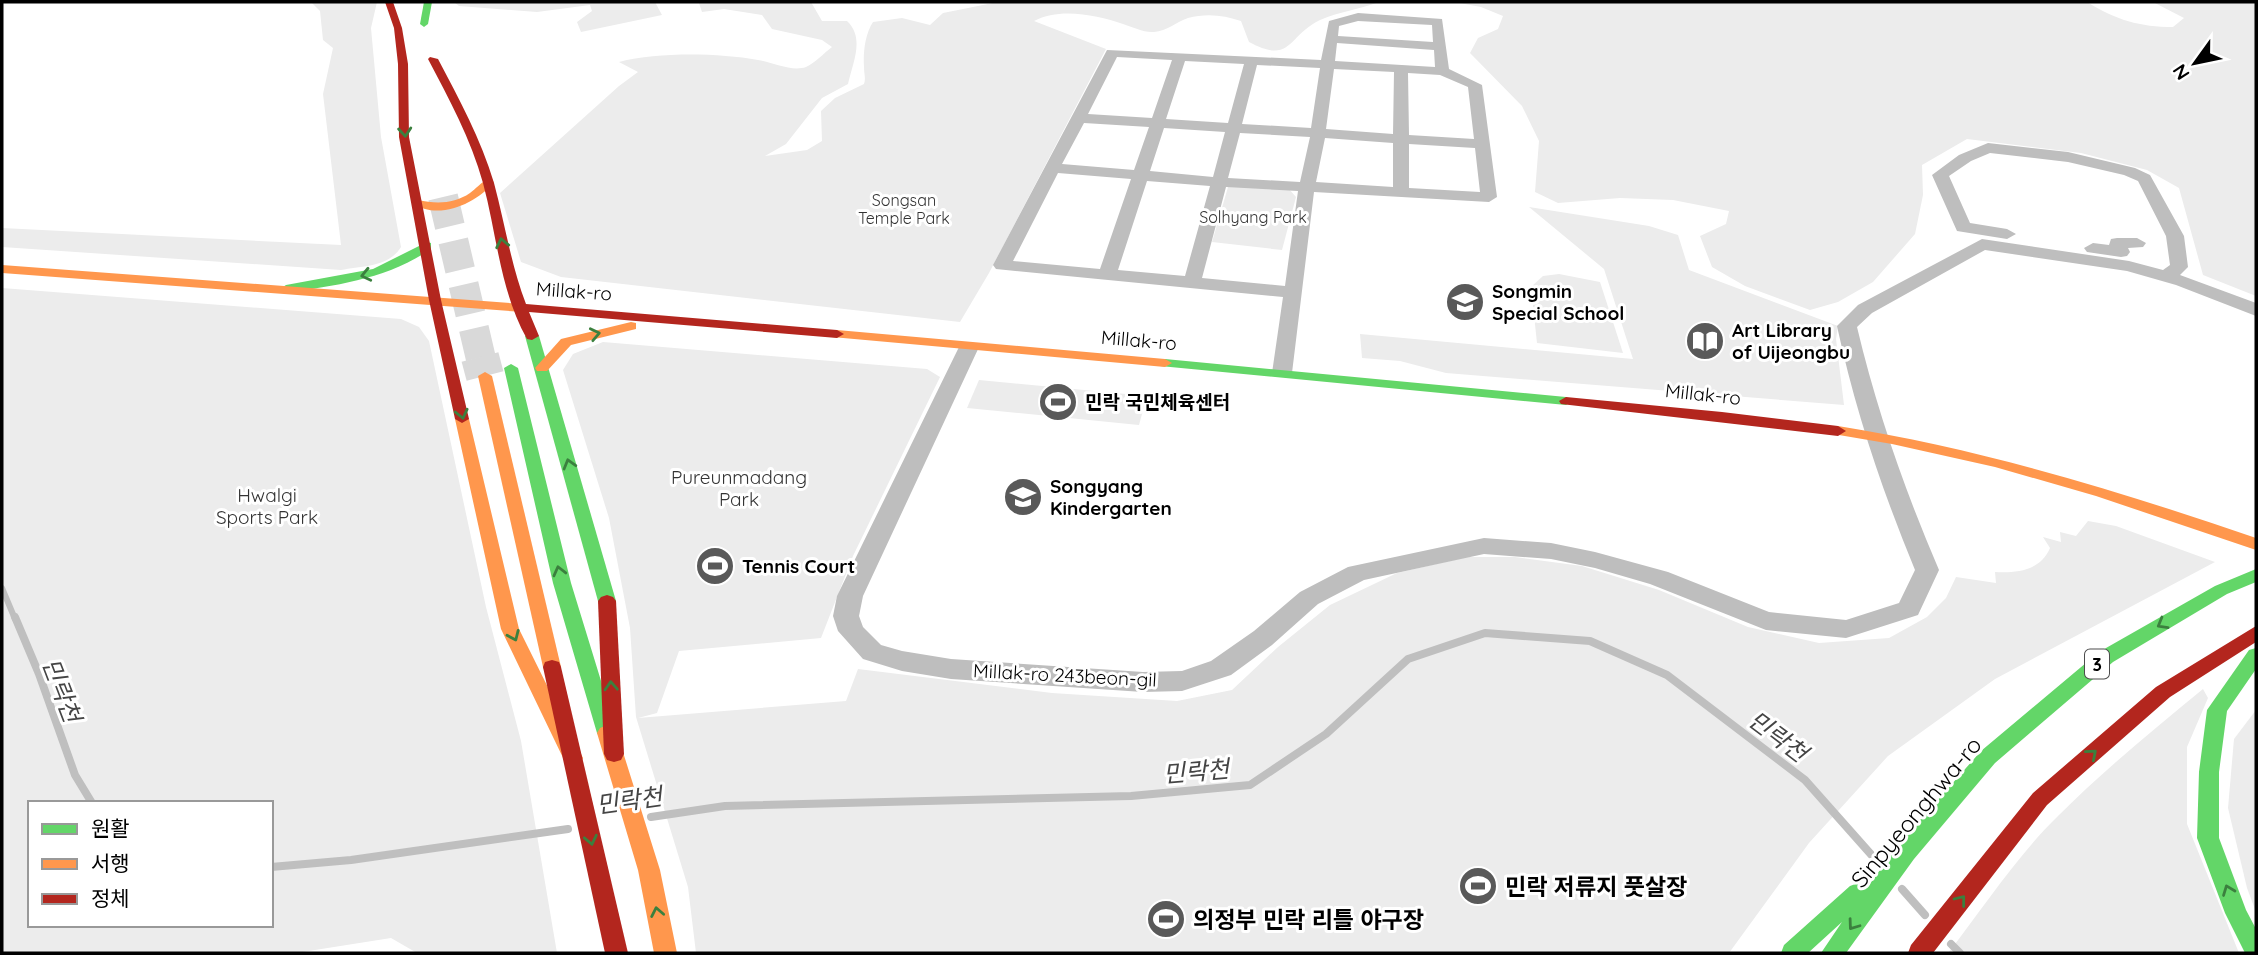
<svg xmlns="http://www.w3.org/2000/svg" width="2258" height="955" font-family="Quicksand,'Noto Sans KR',sans-serif">
<style>
.green{fill:#ececec;fill-rule:evenodd}
.lines{fill:none;stroke-linecap:round;stroke-linejoin:round}
.stream-far1{stroke:#bfbfbf;stroke-width:6}
.stream{stroke:#bfbfbf;stroke-width:8}
.highway-tunnel-far1{stroke:#d9d9d9;stroke-width:30;stroke-dasharray:30 15;stroke-linecap:butt}
.highway-tunnel{stroke:#d9d9d9;stroke-width:38;stroke-dasharray:38 19;stroke-linecap:butt}
.street{fill:#bebebe;fill-rule:evenodd}
.fast{fill:#63d668;fill-rule:evenodd}
.slow{fill:#ff974d;fill-rule:evenodd}
.jam{fill:#b3261e;fill-rule:evenodd}
.oneway{stroke:#3b803e}
.labels{text-anchor:middle;dominant-baseline:central;stroke-width:6;stroke-linejoin:round;paint-order:stroke}
.far-park-label{font-size:16px;fill:#333;stroke:#fff}
.shield{fill:#fff;stroke:#4c4c4c;stroke-width:2}
.shield-label{font-size:18px;font-weight:bold;fill:#000}
.street-label{font-size:19px;fill:#000;stroke:#fff}
.poi-label{font-size:19px;font-weight:bold;fill:#000;stroke:#fff;text-anchor:start}
.park-label{font-size:19px;fill:#333;stroke:#fff}
.near-street-label{font-size:23px;fill:#000;stroke:#fff}
.near-poi-label{font-size:23px;font-weight:bold;fill:#000;stroke:#fff;text-anchor:start}
.near-water-label{font-size:24px;font-style:italic;fill:#444;stroke:#fff}
</style>
<rect width="100%" height="100%" fill="#fff"/>
<g class="green">
<path d="M311,2H377L371,28L381,137L401,247C389,267 362,266 341,270L2,247V228L341,245L323,94L333,48L323,40L320,11Z"/>
<path d="M454,2H655L662,15L581,32L577,22L592,11L590,5L537,12L459,6Z"/>
<path d="M702,2H811L822,21H847C865,38 853,62 848,84L822,98L786,144L765,156L807,150L822,141L821,111L835,98L864,84C866,78 864,74 864,67C863,53 865,34 873,22L902,18L930,25L943,13L998,2H1379C1360,9 1338,12 1320,20C1287,36 1292,65 1249,42L1241,21C1224,15 1206,13 1188,18C1176,22 1167,31 1154,32C1144,33 1133,27 1123,24C1097,15 1060,7 1034,21L1106,49L989,273L960,322L561,277L521,262L500,193L619,86L638,72L619,62C659,52 717,53 758,60C773,62 791,72 806,67C815,63 824,53 832,47L822,40L772,29L762,15L724,9L702,12L699,3Z"/>
<path d="M1454,2H2087C2116,20 2140,27 2173,27L2184,18L2153,2H2256V296L2203,275L2179,188L2147,170L2081,153L1967,139L1922,165L1923,195L1915,234L1873,282L1838,302L1810,310L1745,286L1712,267L1700,236L1726,224L1729,211L1673,200L1620,198L1558,203L1535,192L1539,141L1522,106L1470,53L1478,38L1498,29L1503,16L1481,7Z"/>
<path d="M1233,185L1289,189L1296,197L1282,250L1212,242L1228,187Z"/>
<path d="M1529,207L1649,226L1678,235L1689,270L1838,326L1836,339L1844,405L1446,373L1400,361L1362,358L1360,334L1633,359L1604,269Z"/>
<path d="M1559,274L1600,282L1623,353L1537,343L1531,287L1543,276Z"/>
<path d="M2,288L401,319L419,327L429,341L486,607L521,741L557,953H417L391,938L296,953H2ZM30,803H271V925H30Z"/>
<path d="M603,342L927,369L940,377L853,556L821,638L679,651L657,713L638,718L846,701L858,669L1052,693L1177,701L1232,690L1278,647L1330,605L1397,573L1467,557H1515L1582,566L1659,590L1748,627L1819,643L1889,638L1927,617L1946,598L1956,577L1996,583L1995,572C2017,573 2040,571 2050,548L2043,537L2061,542L2060,532L2076,536L2088,521L2116,526L2215,562L1995,679L1888,756L1809,843L1729,953H696L688,887L636,717L630,628L609,518L563,370L573,354Z"/>
<path d="M979,380L1147,396L1139,425L967,408Z"/>
<path d="M2203,689L2208,698L2187,747V824L2239,953H1948C1984,907 2016,857 2058,816C2103,771 2153,730 2203,689Z"/>
<path d="M2256,710V912L2247,888L2228,808L2234,739Z"/>
</g>
<g class="lines">
<path class="stream-far1" d="M2,588L15,619"/>
<g class="stream">
<path d="M15,617L39,674L75,775L92,803"/>
<path d="M651,817L725,806L1131,796L1250,785L1326,734L1408,659L1485,633L1590,641L1667,675L1805,780L1876,860"/>
<path d="M271,867L351,860L568,829"/>
<path d="M1902,889L1925,915"/>
<path d="M1951,944L1960,953"/>
</g>
<path class="highway-tunnel-far1" d="M443,197L481,359"/>
<path class="highway-tunnel" d="M480,357L485,376"/>
<g class="street">
<path d="M1358,13L1442,19L1449,69L1482,85L1497,197L1489,202L1314,192L1292,373L1289,377H1275L1272,373L1283,297L996,269L993,265L1107,50L1321,60L1329,21ZM1358,21L1432,25L1433,42L1338,36L1339,26ZM1337,43L1434,50L1435,67L1335,61ZM1117,57L1172,60L1152,118L1088,114ZM1185,61L1244,64L1228,123L1166,119ZM1257,65L1320,68L1311,128L1242,124ZM1334,69L1394,72L1393,134L1326,129ZM1408,73L1440,75L1468,87L1474,139L1409,135ZM1084,123L1149,127L1134,170L1062,164ZM1164,128L1225,132L1213,177L1150,171ZM1240,133L1310,137L1300,182L1228,178ZM1325,138L1393,143V187L1316,182ZM1409,144L1475,148L1480,192L1409,188ZM1058,173L1131,179L1100,269L1013,261ZM1147,181L1210,186L1185,276L1118,270ZM1226,187L1298,191L1285,286L1202,278Z"/>
<path d="M1988,143L2068,152L2135,168L2150,175L2184,236L2188,267L2180,275L2256,303V316L2176,285L2127,271L1985,250L1872,313L1857,327C1877,411 1905,491 1939,570L1918,615L1846,638L1766,630L1650,584L1595,568L1551,559L1484,554L1364,580L1318,604L1272,645L1231,675L1182,691L1143,692L951,679L902,671L863,659L838,631L833,616L837,596L959,347L962,343H976L979,347L863,596L859,616L863,627L881,645L902,651L951,659L1143,672L1182,671L1211,661L1254,631L1300,592L1348,567L1484,538L1551,543L1595,552L1668,572L1769,612L1846,620L1899,603L1915,570C1882,490 1855,410 1837,326L1858,305L1982,239L2129,261L2163,270L2170,265L2166,236L2138,181L2124,175L2068,162L1990,153L1971,161L1949,176L1970,223L2007,229L2016,234L2007,239L1957,231L1932,175L1959,155Z"/>
<path d="M2117,238H2137L2146,243L2143,247L2128,248L2130,252L2127,256L2121,257L2087,252L2084,248L2093,243L2109,245L2111,239Z"/>
</g>
<g class="fast">
<path d="M424,2H432L428,24L424,27L420,24Z"/>
<path d="M427,242L431,243V249C387,279 338,285 286,293L280,289L286,285L373,269Z"/>
<path d="M532,332L539,336L616,601L613,605H601L598,601L525,336Z"/>
<path d="M1165,359L1566,397L1573,401L1566,405L1160,366L1158,363Z"/>
<path d="M511,364L518,368L571,583L617,733L614,738L607,741L600,738L597,733L553,583L504,368Z"/>
<path d="M2256,569V582L2227,594L2113,662L1995,763L1914,859L1846,953H1821L1842,922L1808,953H1781L1784,945L1850,886L1858,883L1867,888L1898,845L1981,751L2099,652L2215,586Z"/>
<path d="M2256,648V669L2227,711L2219,772V838L2246,910L2256,929V953H2245L2225,913L2197,838L2199,772L2207,710L2249,650Z"/>
</g>
<g class="slow">
<path d="M488,179L494,182C476,204 438,221 412,203L418,200C436,204 454,204 470,193C476,189 481,182 488,179Z"/>
<path d="M2,265L523,304L530,308L523,312L2,273Z"/>
<path d="M631,322L636,323V329L571,345L547,371H537L535,368L561,339Z"/>
<path d="M837,330L1165,359L1172,363L1165,367L832,337L830,334Z"/>
<path d="M485,372L492,376L561,667L559,672L552,674L545,672L543,667L478,376Z"/>
<path d="M462,415L469,419L519,629L583,758L580,764L573,766L566,764L501,629L455,419Z"/>
<path d="M1838,426C1982,449 2119,491 2256,538V550L2096,496L1995,467L1892,444L1833,434L1830,431Z"/>
<path d="M607,725L614,728L617,733L660,870L677,953H654L638,870L597,733L600,728Z"/>
</g>
<g class="jam">
<path d="M385,2H393L402,28L408,64L409,137L441,300L469,419L462,423L455,419L429,300L399,137L398,64L394,28Z"/>
<path d="M430,57L438,59C459,99 481,139 494,183C505,224 511,265 526,304L837,330L844,334L837,338L529,312L539,336L532,340L527,339C500,291 497,235 483,183C471,139 449,99 428,59Z"/>
<path d="M1566,397L1722,412L1838,426L1846,431L1838,436L1561,404L1559,401Z"/>
<path d="M607,595L613,597L616,601L624,754L621,760L614,762L607,760L604,754L598,601L601,597Z"/>
<path d="M2256,626V642L2170,697L2047,805L1933,953H1908L1911,945L2033,793L2156,687Z"/>
<path d="M552,660L559,662L561,667L628,953H605L543,667L545,662Z"/>
</g>
</g>
<defs><path id="oneway-chevron" d="M-2-3.5L2.5 0L-2 3.5" fill="none" stroke-width="1.6" stroke-linecap="round" stroke-linejoin="round" transform="scale(1.75)"/></defs>
<g class="oneway">
<use href="#oneway-chevron" transform="translate(405 132) rotate(85)"/>
<use href="#oneway-chevron" transform="translate(502 243) rotate(-102)"/>
<use href="#oneway-chevron" transform="translate(366 275) rotate(167)"/>
<use href="#oneway-chevron" transform="translate(595 334) rotate(-12)"/>
<use href="#oneway-chevron" transform="translate(462 414) rotate(77)"/>
<use href="#oneway-chevron" transform="translate(569 464) rotate(-106)"/>
<use href="#oneway-chevron" transform="translate(559 571) rotate(-104)"/>
<use href="#oneway-chevron" transform="translate(2162 624) rotate(150)"/>
<use href="#oneway-chevron" transform="translate(514 636) rotate(66)"/>
<use href="#oneway-chevron" transform="translate(611 686) rotate(-93)"/>
<use href="#oneway-chevron" transform="translate(2092 754) rotate(-41)"/>
<use href="#oneway-chevron" transform="translate(591 840) rotate(78)"/>
<use href="#oneway-chevron" transform="translate(2228 890) rotate(-111)"/>
<use href="#oneway-chevron" transform="translate(1961 900) rotate(-52)"/>
<use href="#oneway-chevron" transform="translate(657 912) rotate(-101)"/>
<use href="#oneway-chevron" transform="translate(1853 925) rotate(126)"/>
</g>
<defs>
<symbol id="school-disc" viewBox="-11 -11 22 22"><circle r="9.5" fill="#595959" stroke="#fff"/><path d="M0-5L7-2L0 1L-7-2ZM-4 1L0 2.5L4 1V4Q0 6-4 4Z" fill="#fff"/></symbol>
<symbol id="library-disc" viewBox="-11 -11 22 22"><circle r="9.5" fill="#595959" stroke="#fff"/><path d="M-6-4Q-3-5.5-.7-3.5V5Q-3 3-6 4ZM6-4Q3-5.5 .7-3.5V5Q3 3 6 4Z" fill="#fff"/></symbol>
<symbol id="stadium-disc" viewBox="-11 -11 22 22"><circle r="9.5" fill="#595959" stroke="#fff"/><path d="M0-5a6.5 5 0 1 0 0 10a6.5 5 0 1 0 0-10ZM-3.5-1.8h7v3.6h-7Z" fill="#fff"/></symbol>
</defs>
<g fill-rule="evenodd">
<use href="#school-disc" x="1443" y="280" width="44" height="44"/>
<use href="#library-disc" x="1683" y="319" width="44" height="44"/>
<use href="#stadium-disc" x="1036" y="380" width="44" height="44"/>
<use href="#school-disc" x="1001" y="475" width="44" height="44"/>
<use href="#stadium-disc" x="693" y="544" width="44" height="44"/>
<use href="#stadium-disc" x="1456" y="864" width="44" height="44"/>
<use href="#stadium-disc" x="1144" y="897" width="44" height="44"/>
</g>
<g class="labels">
<g class="far-park-label">
<text x="904" y="200">Songsan<tspan x="904" dy="18">Temple Park</tspan></text>
<text x="1253" y="217">Solhyang Park</text>
</g>
<rect class="shield" x="2085" y="649.5" width="24" height="29" rx="5"/>
<g class="shield-label">
<text x="2097" y="664">3</text>
</g>
<g class="street-label">
<text transform="translate(574 291) rotate(4)">Millak-ro</text>
<text transform="translate(1139 340) rotate(5)">Millak-ro</text>
<text transform="translate(1703 394) rotate(6)">Millak-ro</text>
<text transform="translate(1065 675) rotate(3)">Millak-ro 243beon-gil</text>
</g>
<g class="poi-label">
<text x="1492" y="291">Songmin<tspan x="1492" dy="22">Special School</tspan></text>
<text x="1732" y="330">Art Library<tspan x="1732" dy="22">of Uijeongbu</tspan></text>
<text x="1085" y="402">민락 국민체육센터</text>
<text x="1050" y="486">Songyang<tspan x="1050" dy="22">Kindergarten</tspan></text>
<text x="742" y="566">Tennis Court</text>
</g>
<g class="park-label">
<text x="739" y="477">Pureunmadang<tspan x="739" dy="22">Park</tspan></text>
<text x="267" y="495">Hwalgi<tspan x="267" dy="22">Sports Park</tspan></text>
</g>
<g class="near-street-label">
<text transform="translate(1916 812) rotate(-50)">Sinpyeonghwa-ro</text>
</g>
<g class="near-poi-label">
<text x="1505" y="886">민락 저류지 풋살장</text>
<text x="1193" y="919">의정부 민락 리틀 야구장</text>
</g>
<g class="near-water-label">
<text transform="translate(62 690) rotate(69)">민락천</text>
<text transform="translate(1778 736) rotate(37)">민락천</text>
<text transform="translate(1196 771) rotate(-5)">민락천</text>
<text transform="translate(629 800) rotate(-8)">민락천</text>
</g>
</g>
<rect width="2258" height="955" fill="none" stroke="#000000" stroke-width="7"/>
<rect x="28" y="801" width="245" height="126" fill="#ffffff" stroke="#999999" stroke-width="2"/>
<rect x="42" y="824" width="35" height="10" fill="#63d668" stroke="#999999" stroke-width="2"/>
<text x="91" y="836" font-size="21" fill="#000000">원활</text>
<rect x="42" y="859" width="35" height="10" fill="#ff974d" stroke="#999999" stroke-width="2"/>
<text x="91" y="871" font-size="21" fill="#000000">서행</text>
<rect x="42" y="894" width="35" height="10" fill="#b3261e" stroke="#999999" stroke-width="2"/>
<text x="91" y="906" font-size="21" fill="#000000">정체</text>
<g transform="translate(2195 63) rotate(237)" stroke="#ffffff" stroke-width="5" paint-order="stroke">
<path d="M0-5L12 26L0 18L-12 26Z" fill="#000000"/>
<text y="-10" font-size="19" font-weight="bold" text-anchor="middle" fill="#000000">N</text>
</g>
</svg>
